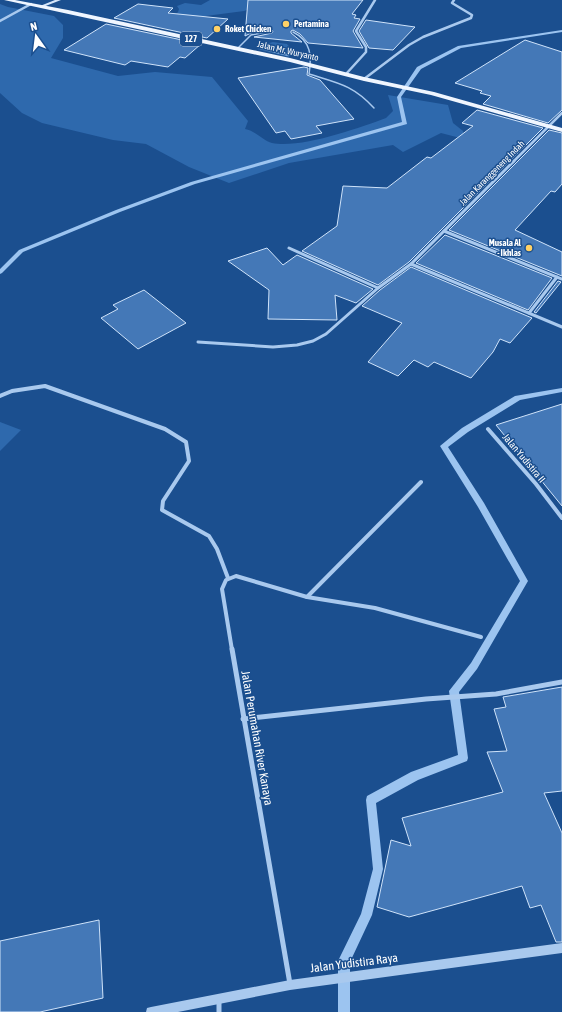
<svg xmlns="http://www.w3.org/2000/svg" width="562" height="1012" font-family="'Asap Condensed',sans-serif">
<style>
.green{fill:#2e69ad}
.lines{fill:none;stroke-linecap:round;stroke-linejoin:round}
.stream{fill:#9cc4f0;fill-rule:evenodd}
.building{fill:#4478b7;stroke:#cfe3fa}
.service{stroke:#a9c9ee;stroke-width:1.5}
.minor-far3{stroke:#a9c9ee;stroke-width:2.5}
.minor-far2{stroke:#a9c9ee;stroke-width:3}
.minor-far1{stroke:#a9c9ee;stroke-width:4}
.minor{stroke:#a9c9ee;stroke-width:5}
.tertiary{fill:#a9c9ee;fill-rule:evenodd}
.secondary{fill:#d6e6fa;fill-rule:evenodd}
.primary{fill:#f0f6ff;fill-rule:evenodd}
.poi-dot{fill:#ffd166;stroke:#1b4f8f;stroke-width:1.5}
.labels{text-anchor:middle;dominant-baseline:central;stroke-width:3;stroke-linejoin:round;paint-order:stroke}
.far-poi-label{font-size:9px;font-weight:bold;fill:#fff;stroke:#1b4f8f;text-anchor:start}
.shield{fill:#1b4f8f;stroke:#bbcadd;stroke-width:1}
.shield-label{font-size:9px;font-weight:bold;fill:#fff}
.far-street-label{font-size:9px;fill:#fff;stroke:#1b4f8f}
.street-label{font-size:10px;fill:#fff;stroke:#1b4f8f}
.near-street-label{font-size:12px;fill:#fff;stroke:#1b4f8f}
</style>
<rect width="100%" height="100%" fill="#1b4f8f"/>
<g class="green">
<path d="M210,0H273L244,11L198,17L165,26L178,12L179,9L177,6L185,3L201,5Z"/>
<path d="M0,4L8,7L54,16L63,25V38L51,58L118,76L155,72L212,77L248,121L245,129C256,131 263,141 272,143C300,149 359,128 386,118L393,111L388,95L448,105L453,123L463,131L464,139L441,133L403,152L393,145L289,163L229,183L189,167L146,144L113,140L42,123L22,113L0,93Z"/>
<path d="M273,42L287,44L292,50L289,57L257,49L265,44Z"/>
<path d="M0,422L21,430L0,451Z"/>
</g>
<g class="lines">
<g class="stream">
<path d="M562,30V32L461,48L421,69L401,97L407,124L195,184L120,212L23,252L2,273L0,274V269L19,250L116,210L191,182L402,122L397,97L417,67L458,46Z"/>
<path d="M262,47L290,54V55L288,56L260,49V47Z"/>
<path d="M562,388V392L520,400L468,432L448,447L484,503L528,581L477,669L459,692L468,758L467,761L418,780L376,803L383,869L372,915L350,962V1012H338V961L361,914L373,869L366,800L367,796L411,772L458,755L449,691L471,663L520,581L478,507L440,446L462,428L515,396Z"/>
</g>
</g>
<g class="building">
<path d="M248,0H363L352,14L356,15L354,18L360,19L353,31L363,48L308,43L300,34L293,30L291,31V33L302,42L254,37L272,33L273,31L271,29L251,33L245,36Z"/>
<path d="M138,4L173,8L168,13L228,19L207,38L114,18Z"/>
<path d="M366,20L415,27L393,50L369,48L359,31Z"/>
<path d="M106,24L201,44L185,58L180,57L168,67L131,61L125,65L64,50Z"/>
<path d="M525,40L562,52V110L548,123L483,104L491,96L480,93L482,91L455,83Z"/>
<path d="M304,67L308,68L307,75L320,80L354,119L316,126L322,133L291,139L285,131L276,133L238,78Z"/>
<path d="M477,110L543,128L409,262L378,285L302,251L337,226L343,186L387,188L427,157L431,158L473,126L462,123Z"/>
<path d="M549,130L562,133V184L555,192L551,191L515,230L562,252V276L449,230Z"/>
<path d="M445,235L552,278L528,310L416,263Z"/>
<path d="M267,248L283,265L297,255L373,289L356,303L335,295L337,320L268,319L269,290L228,261Z"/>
<path d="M411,267L532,318L510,343L500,339L493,352L471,378L434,362L428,367L414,360L398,376L368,362L402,323L362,306L380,290Z"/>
<path d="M558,281L561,282L536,313L534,312Z"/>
<path d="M144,290L186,323L138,349L101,318L118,309L113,305Z"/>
<path d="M562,404V506L496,425Z"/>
<path d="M562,687V791L544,793L562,833V942H556L541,905L530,908L522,886L409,917L377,907L391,840L411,846L402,818L503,792L487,752L507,751L494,709L506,707L503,697Z"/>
<path d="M99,920L103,998L40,1012H0V941Z"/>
</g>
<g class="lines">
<g class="service">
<path d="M293,32C311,41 312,56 309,74C338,83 353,85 374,108"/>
<path d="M237,49L251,35L271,31"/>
</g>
<g class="minor-far3">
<path d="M0,21L31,4"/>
<path d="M346,74L366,52V47L356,31L375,0"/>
<path d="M364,79L409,45L423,37L471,18L472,15L452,3L454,0"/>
<path d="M513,162L562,113"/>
</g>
<g class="minor-far2">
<path d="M444,231L562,279"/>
<path d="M289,248L378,288L411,264L514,161"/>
<path d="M411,264L562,327"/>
<path d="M529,313L557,277"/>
<path d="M198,342L273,347L297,345L313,341L326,334L378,288"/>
</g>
<g class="minor-far1">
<path d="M0,396L12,391L45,386L165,429L186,442L189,461L163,501L162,510L209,536L217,549L228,578"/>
<path d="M488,429L536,484L562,518"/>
<path d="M307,597L421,482"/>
<path d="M232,650L222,589L226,580L236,576L307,597L375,608L481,637"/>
</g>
<g class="minor">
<path d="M232,649L290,984"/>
<path d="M243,719L426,699L496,694L562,682"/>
<path d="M219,1000V1012"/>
</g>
<path class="tertiary" d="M562,943V953L290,990L178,1012H146L147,1008L151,1007L290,980Z"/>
<path class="secondary" d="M55,0H61L43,7L40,6Z"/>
<path class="primary" d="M4,0H15L68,10L290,58L364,77L434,92L562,128V132L431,95L364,81L290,62Z"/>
</g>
<g class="poi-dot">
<circle cx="286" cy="24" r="4"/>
<circle cx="217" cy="29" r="4"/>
<circle cx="529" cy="248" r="4"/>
</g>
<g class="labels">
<g class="far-poi-label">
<text x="294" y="24">Pertamina</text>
<text x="225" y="29">Roket Chicken</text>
<text x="521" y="243" text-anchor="end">Musala Al<tspan x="521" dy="10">- Ikhlas</tspan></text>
</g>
<rect class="shield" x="180" y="32" width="22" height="14" rx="3"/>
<g class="shield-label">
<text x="191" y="39">127</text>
</g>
<g class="far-street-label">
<text transform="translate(288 51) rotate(13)">Jalan Mr. Wuryanto</text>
<text transform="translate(492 173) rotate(-45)">Jalan Karanggeneng Indah</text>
</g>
<g class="street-label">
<text transform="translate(524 458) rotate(50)">Jalan Yudistira II</text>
</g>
<g class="near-street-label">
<text transform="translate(257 738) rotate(80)">Jalan Perumahan River Kanaya</text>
<text transform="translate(354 963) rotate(-7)">Jalan Yudistira Raya</text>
</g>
</g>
<g transform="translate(36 36) rotate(346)" stroke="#1b4f8f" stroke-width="3" paint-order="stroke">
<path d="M0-3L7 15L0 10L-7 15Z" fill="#ffffff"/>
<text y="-6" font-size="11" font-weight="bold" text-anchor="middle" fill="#ffffff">N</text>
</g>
</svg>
